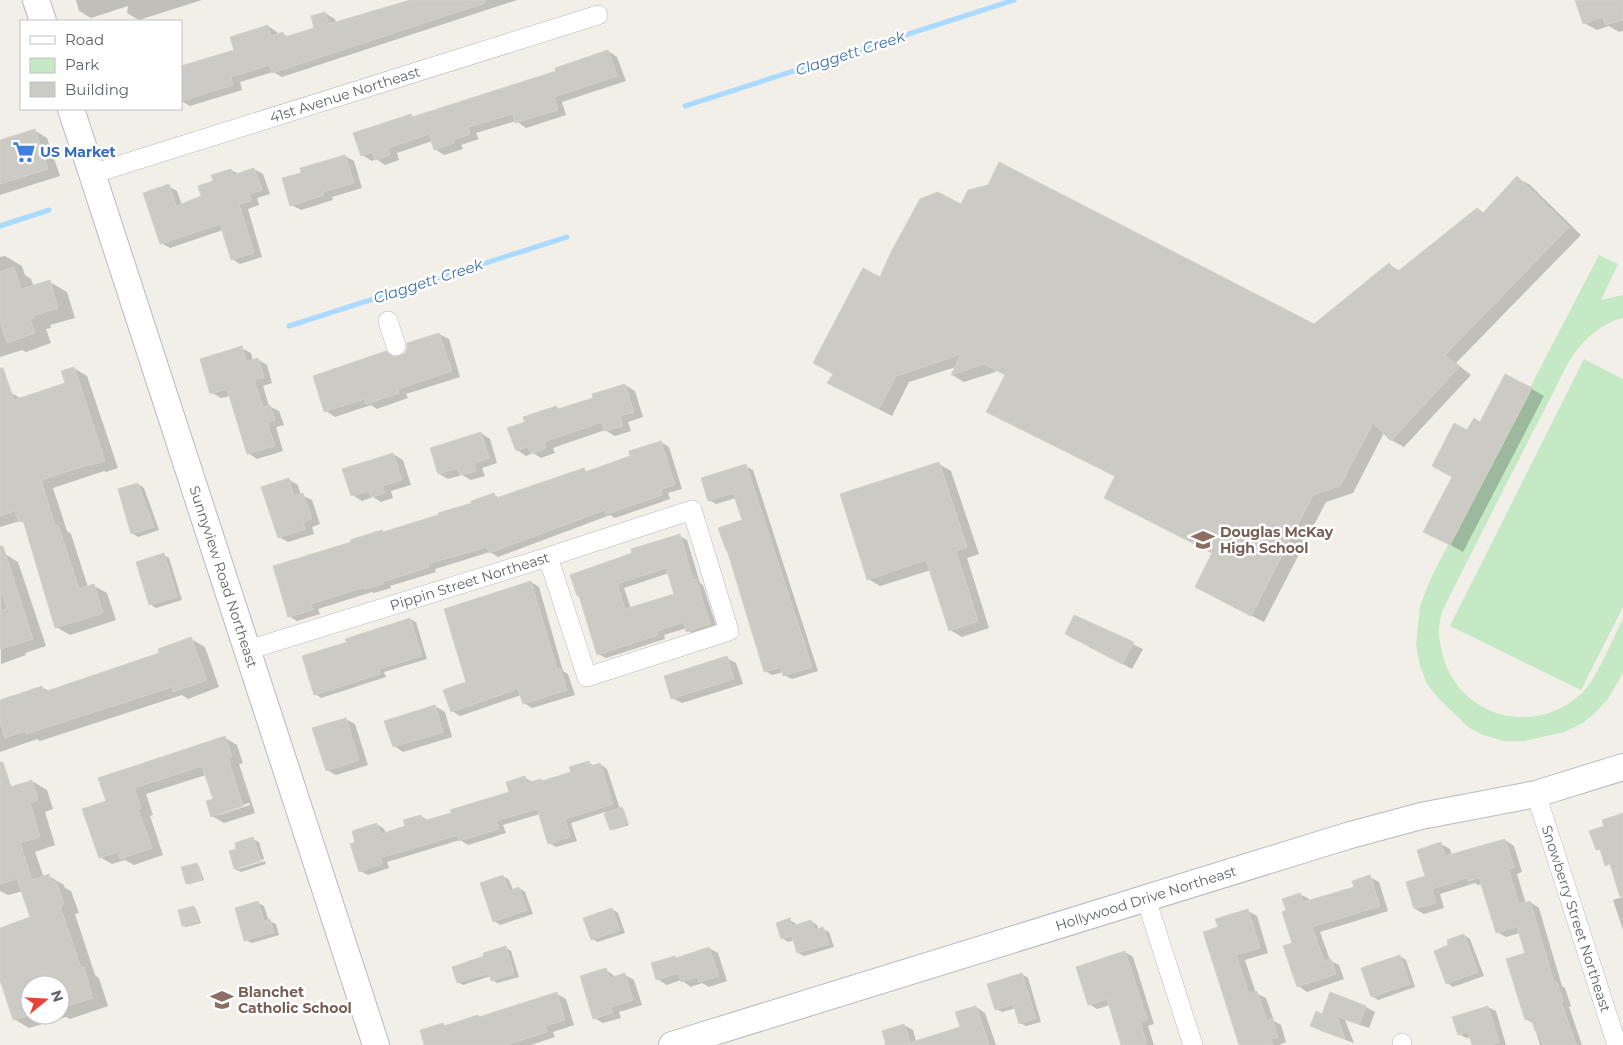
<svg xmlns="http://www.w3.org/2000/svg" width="1623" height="1045" font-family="Montserrat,sans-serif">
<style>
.green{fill:#c5e8c5}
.shadow{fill:#0003;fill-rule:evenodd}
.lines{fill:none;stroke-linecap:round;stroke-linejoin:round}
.stream{stroke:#aadaff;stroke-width:5}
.building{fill:#cccac5;stroke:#d6d1c6;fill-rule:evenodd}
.street-casing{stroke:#b5b8bc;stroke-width:20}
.secondary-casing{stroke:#b6babf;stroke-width:28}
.street{stroke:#fff;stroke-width:19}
.secondary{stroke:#fff;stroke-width:26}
.labels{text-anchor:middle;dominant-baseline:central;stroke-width:5;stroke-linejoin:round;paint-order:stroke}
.street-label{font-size:14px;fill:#5f6368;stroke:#fff}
.shop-label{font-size:14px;font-weight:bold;fill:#366cbe;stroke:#fff;text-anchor:start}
.education-label{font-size:14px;font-weight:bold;fill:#785e54;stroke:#fff;text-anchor:start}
.water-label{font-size:15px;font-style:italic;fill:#4174aa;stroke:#fff}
</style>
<rect width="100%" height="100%" fill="#f1efe8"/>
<g class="green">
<path d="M1599,255L1618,264L1601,300L1623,295V318C1598,324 1580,343 1567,365L1448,599C1445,606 1441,613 1440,620C1438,629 1439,639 1441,647C1452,715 1533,740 1582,693C1596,680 1613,638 1623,619V673L1608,699L1594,714L1583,723L1564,732L1524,741H1504L1483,735L1468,727L1438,698L1427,684L1420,666L1416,645L1420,606L1431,578Z"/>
<path d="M1584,359L1623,379V607L1581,690L1450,626Z"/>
</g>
<g class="shadow">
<path d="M76,0H202L139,20L127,13L128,6L91,18L79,11Z"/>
<path d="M414,0H517L282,77L273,72L240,82L242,90L190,106L181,101V68L236,51L268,26L277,32L278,35L283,34L289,37L316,29L325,13L335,19L336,23Z"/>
<path d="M1576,0H1623V31L1619,32L1609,26L1597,30L1584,23Z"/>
<path d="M608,51L617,57L626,81L562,102L566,115L526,128L516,121L476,133L479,139L461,145L463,149L444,155L435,149L432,141L397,153L399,160L385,165L376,159L372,161L362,155L411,115L414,118L558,72Z"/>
<path d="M34,130L47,138L60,176L0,195V146Z"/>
<path d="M345,156L354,161L362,188L332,197L333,200L301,210L291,205L303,173Z"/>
<path d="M254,169L263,174L270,194L257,198L259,205L248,209L262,257L240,264L232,259L223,230L170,248L161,243L168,186L177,191L182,205L203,197L215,182L231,170L239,174Z"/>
<path d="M1517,178L1530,185L1581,235L1456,363L1471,375L1404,447L1391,440L1384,433L1353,493L1326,502L1264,622L1209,594L1213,553L1116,477L1000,418L1007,375L998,371L964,382L952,375L956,367L909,382L892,416L841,390L834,374L881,278L961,206L1314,325L1389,265L1400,271L1477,209L1484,213Z"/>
<path d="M5,256L22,266L25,275L31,279L34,287L50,282L67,292L75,318L50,325L51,328L46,329L51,343L26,352L22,350L0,357V257Z"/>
<path d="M439,334L449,339L460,377L406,394L408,398L377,409L371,405L335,417L326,411L386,352L396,358H400Z"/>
<path d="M241,348L251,353L253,361L257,359L267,365L272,383L263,386L269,406L279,411L284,425L276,427L283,451L257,459L248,453L230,396L221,398L212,393Z"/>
<path d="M74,368L87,376L118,468L106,472L104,471L53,488L67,531L71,534L88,587L94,586L107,593L116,620L70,635L56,627L24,523L20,521L0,527V395L10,392L22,399L67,384Z"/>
<path d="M625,385L635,391L643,417L628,422L631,431L615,436L605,430L553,448L555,453L541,458L533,453L526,456L517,450L526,422L556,407L561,410L595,399Z"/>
<path d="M1532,389L1544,396L1463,552L1438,538L1454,477L1468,432Z"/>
<path d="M481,433L490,439L497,463L482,468L485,476L471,480L462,475L448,479L439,474Z"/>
<path d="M661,442L669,447L682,489L668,493L670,499L615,518L610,515L498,557L490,552L435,569L436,572L390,586L391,588L374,593L372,592L318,609L320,614L297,621L289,616L352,543L382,531L385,533L474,503L494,495L500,498L584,469L588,472L632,457Z"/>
<path d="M393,454L403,460L411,485L391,491L393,498L381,502L373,497L362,501L352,495Z"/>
<path d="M939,464L951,471L979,554L967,558L989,628L962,637L950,630L931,570L880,586L868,579Z"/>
<path d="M746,466L753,470L818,671L792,679L784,675V672L772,675L765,671L743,521L736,498L716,504L709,500Z"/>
<path d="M288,479L298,485L301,495L312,500L320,524L312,527L314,534L288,542L279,537Z"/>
<path d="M138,484L144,488L159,530L138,537L132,533Z"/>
<path d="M680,536L687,540L700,583L703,585L717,628L695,635L688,631L687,628L664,635L665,639L606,658L598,654L581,597L578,596ZM669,573L676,595L631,609L624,588Z"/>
<path d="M5,554L18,562L46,646L25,653L26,655L1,664L0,556Z"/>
<path d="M163,555L169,558L182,600L156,608L150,604Z"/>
<path d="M531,582L539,587L563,671L568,674L575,695L532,708L524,703L521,695L460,716L452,711L468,683Z"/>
<path d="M1075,617L1143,649L1132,669L1076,639Z"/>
<path d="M410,619L416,622L427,659L384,672L386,677L321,698L315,694L348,643Z"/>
<path d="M191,639L205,647L219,687L188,699L182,695L40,741L37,739L0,752V701L41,687L49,691L161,654Z"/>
<path d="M727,658L736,663L743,684L682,703L672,698Z"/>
<path d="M435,706L445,712L452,737L403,752L394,746Z"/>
<path d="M345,719L355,724L368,765L336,775L327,770Z"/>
<path d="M225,738L237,745L243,763L239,764L255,813L224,823L212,816L214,799L206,775L146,794L153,815L150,816L163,855L134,865L125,860L112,864L100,857L107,802ZM249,803L250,805L219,815V813Z"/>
<path d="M588,762L595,766L600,764L607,769L620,809L624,810L629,825L613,830L611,829L605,812L571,823L577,841L556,847L549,843L540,814L503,825L506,833L468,845L460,840L387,862L389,868L368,875L360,871L357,842L377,824L384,829L386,833L407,827L421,816L429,821L510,793L525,778L533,782L541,780L544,781L572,773Z"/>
<path d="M32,781L47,790L53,809L45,812L55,845L35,852L44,878L49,876L64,885L65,888L71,891L79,913L75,914L95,975L99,978L108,1006L70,1019L66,1017L29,1028L14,1019L3,984L0,982V929L32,918L23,891L8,895L0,891V788L10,785L14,787ZM30,985H60V1015H30Z"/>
<path d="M253,839L259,842L264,859L238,867V869L265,861L266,864L241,872L235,869L238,850Z"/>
<path d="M1505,840L1514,846L1522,872L1517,874L1526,904L1530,902L1539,908L1562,986L1565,988L1571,1006L1569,1007L1582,1045H1540L1534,1024L1526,1019V954L1520,933L1506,937L1497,932L1482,884L1478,885L1475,883L1440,894L1444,908L1424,914L1415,909L1441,844L1450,849L1452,856Z"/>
<path d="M197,864L199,866L204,880L190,884L187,883Z"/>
<path d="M503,876L509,880L513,890L519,888L525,892L533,914L500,925L494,921Z"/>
<path d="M1370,877L1379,882L1388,911L1320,932L1330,960L1339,965L1344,979L1307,992L1298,986L1294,944L1288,911L1300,894L1309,899V902L1356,887Z"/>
<path d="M1623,897V930L1613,900Z"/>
<path d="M258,903L264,906L269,921L276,924L279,935L252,943L246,940Z"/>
<path d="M194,907L196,909L201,923L186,927L183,926Z"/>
<path d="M612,909L618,913L625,933L598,942L592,939Z"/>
<path d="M1248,911L1257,916L1268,953L1245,960L1256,993L1266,998L1274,1021L1281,1025L1286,1042L1279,1045H1240L1219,928Z"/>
<path d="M789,920L795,923L796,926L811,921L817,925L819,930L823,929L829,932L834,947L804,956L798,953L794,940L788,942L782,938Z"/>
<path d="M1464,935L1470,939L1484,976L1453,987L1447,983L1450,946Z"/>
<path d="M506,948L511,951L519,977L497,983L492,980L491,976L463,985L458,982Z"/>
<path d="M709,948L718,953L727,981L709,987L702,983L691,987L681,980L667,985L657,979L675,957L677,958Z"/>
<path d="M1125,952L1133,957L1154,1024L1148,1026L1154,1045H1122L1110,1005L1097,1009L1089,1004Z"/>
<path d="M1400,956L1406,960L1415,987L1378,1000L1372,996Z"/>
<path d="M606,970L616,977L625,975L634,980L642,1005L619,1012L621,1018L603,1023L594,1018Z"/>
<path d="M1022,974L1028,978L1041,1022L1026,1026L1020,1023L1016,1008L1002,1012L996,1009Z"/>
<path d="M557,994L566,999L574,1025L553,1032L555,1037L531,1045H425L443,1024L446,1026L478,1016L481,1018Z"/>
<path d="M1331,994L1366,1007L1375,1012L1369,1028L1345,1020L1354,1043L1321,1031L1312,1025L1323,1015Z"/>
<path d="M976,1007L985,1013L996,1045H940L962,1027Z"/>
<path d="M1488,1007L1496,1011L1506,1045H1473L1471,1037L1466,1038L1459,1034Z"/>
<path d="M904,1025L913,1030L917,1045H883L887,1044Z"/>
</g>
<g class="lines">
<g class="stream">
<path d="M685,106L1014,0"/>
<path d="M0,226L49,210"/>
<path d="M289,326L567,237"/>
</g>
</g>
<g class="building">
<path d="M410,0H485V3L272,73L269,65L231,77L233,85L181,101V66L234,50L230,37L268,25L271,36L283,32L285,37L314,28L311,16L325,12L329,24Z"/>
<path d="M1575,0H1623V20L1605,25L1603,17L1583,24Z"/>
<path d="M608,50L617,76L554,97L558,110L515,123L513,114L468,127L470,134L453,140L454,143L434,150L429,134L388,148L390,155L375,160L372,152L361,156L353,133L411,114L412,117L556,71L555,68Z"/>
<path d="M35,129L48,169L0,184V140Z"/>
<path d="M345,155L354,183L323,192L324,195L290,206L282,178L301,173L300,168Z"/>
<path d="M999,162L1314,324L1389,263L1397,272L1477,208L1483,213L1517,176L1569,227L1445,355L1459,367L1391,441L1373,423L1340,486L1313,495L1251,616L1195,587L1212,553L1104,498L1115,476L986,412L1005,375L984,364L951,375L961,354L896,376L879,409L827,383L833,374L813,363L863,268L880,277L890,254L920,199L938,192L961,204L968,190L988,185Z"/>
<path d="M254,168L262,190L249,194L251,201L239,204L254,253L231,260L220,224L160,244L143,193L169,184L176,206L201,196L198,186L213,181L211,175L231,169L233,175Z"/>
<path d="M14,267L21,289L50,280L58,308L33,316L34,318L30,319L35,333L7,343L0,321V272Z"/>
<path d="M439,333L452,371L398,389L399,393L366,404L365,399L324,412L313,376L386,351L393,357L400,356L405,353L407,349V343Z"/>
<path d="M242,346L246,362L258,358L264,377L254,380L263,407L270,405L275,420L267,422L275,446L247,454L227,389L210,394L200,359Z"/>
<path d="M74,367L105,461L91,465V464L41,480L55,526L58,525L79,589L94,584L103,613L55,628L23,520L19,522L15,511L0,516V368H3L14,400L65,383L61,371Z"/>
<path d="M1505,374L1532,388L1450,545L1423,532L1452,477L1432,466L1454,423L1467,430L1474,418L1480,422Z"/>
<path d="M625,384L634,412L620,416L623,426L604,431L602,422L544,442L546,448L531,454L528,447L516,451L507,428L525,422L523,417L556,406L558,409L593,398L592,394Z"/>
<path d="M481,432L489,458L474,463L476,471L460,475L458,468L438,474L430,448Z"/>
<path d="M661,441L675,485L661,489L662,495L606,514L605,510L489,553L487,547L428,564L429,567L383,582V584L365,589V587L311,604L313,610L288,617L273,566L351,542L350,540L382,530L383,532L438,515V513L472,503L471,501L494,493L496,498L584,468L585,472L630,456L629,451Z"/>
<path d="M393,453L402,480L382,486L385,493L371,497L369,491L351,496L342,469Z"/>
<path d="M939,462L967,547L956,551L978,621L949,631L926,560L867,580L840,494Z"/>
<path d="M746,464L812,667L783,676L781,667L764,672L727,550H726L718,528L742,520L733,493L708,501L701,478Z"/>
<path d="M289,478L294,496L303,493L312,519L303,522L305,529L278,538L261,487Z"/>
<path d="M138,483L154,527L131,534L118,489Z"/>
<path d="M680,534L693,580L696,579L710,624L686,632L684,622L657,631L658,635L597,655L579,596H577L570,575L632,553L631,549ZM666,568L674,594L625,609L617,584Z"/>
<path d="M0,546H3L33,639L0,649V611L7,609L0,588Z"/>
<path d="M164,553L177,597L149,605L136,562Z"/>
<path d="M531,581L557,669L560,668L567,690L523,704L518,689L451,712L443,690L466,682L444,609Z"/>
<path d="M1074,615L1134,642L1122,664L1065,634Z"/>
<path d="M410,618L422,656L379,669L380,674L314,695L302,656L347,642L345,639Z"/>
<path d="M191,637L207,680L173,692L172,687L26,734L25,731L5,738L0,723V700L42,686L44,692L159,653L158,649Z"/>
<path d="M727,656L734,679L671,699L664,676Z"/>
<path d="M435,705L443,732L393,747L384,721Z"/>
<path d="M346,718L359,760L326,771L312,728Z"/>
<path d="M225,736L232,756L228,758L243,806L211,817L206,801L213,799L202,766L134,788L141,808L138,809L152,848L120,859L118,852L99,858L82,809L106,801L98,778Z"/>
<path d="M589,761L590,766L600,763L613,804L565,819L570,837L548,844L537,809L496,821L499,829L459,841L458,835L380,858L382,864L359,872L350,844L355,842L352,831L377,823L381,834L405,826L403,820L421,815L423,821L451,813L450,810L509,792L506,782L525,776L527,783L541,779L542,781L571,772L569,767Z"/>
<path d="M0,762H3L11,787L32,780L38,800L30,803L40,837L20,843L32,880L49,874L52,882L56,881L64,904L60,906L81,968L84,967L93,998L60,1008V985H30V1015L13,1020L0,980V928L30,917L17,879L0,884Z"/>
<path d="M622,807L628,823L610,830L604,814Z"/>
<path d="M1623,813V896L1620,897L1610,864L1605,866L1600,849L1596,850L1589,831L1604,826L1602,820Z"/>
<path d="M253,837L261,861L234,869L229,851L236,849L235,843Z"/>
<path d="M1505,839L1514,867L1508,869L1519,904L1530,901L1554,982H1557L1563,1001L1561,1002L1576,1045H1543L1537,1030L1535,1031L1531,1018L1525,1020L1506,959L1525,953L1517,927L1496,933L1479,878L1468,881L1467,878L1432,889L1436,903L1414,909L1406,882L1425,876L1417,850L1441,842L1445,856Z"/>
<path d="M197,863L202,879L186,884L181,867Z"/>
<path d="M503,875L509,891L519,887L527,910L493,922L480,883Z"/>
<path d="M1370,875L1380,906L1312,927L1324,961L1331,959L1336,974L1297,987L1283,946L1292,943L1282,912L1286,910L1282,899L1300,893L1303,902L1354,887L1352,881Z"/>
<path d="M258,901L264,921L270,919L274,932L244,941L235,908Z"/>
<path d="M194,906L199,922L182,926L178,910Z"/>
<path d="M612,908L620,930L591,940L583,918Z"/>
<path d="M1248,909L1260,948L1236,955L1249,994L1257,991L1267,1021L1272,1019L1278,1037L1271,1039L1273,1045H1239L1203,932L1218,927L1215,919Z"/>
<path d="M790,918L792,926L811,920L815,930L823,927L829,944L797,953L792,936L781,939L776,923Z"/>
<path d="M1464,934L1478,972L1446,984L1434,951L1448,945L1447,940Z"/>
<path d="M506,946L514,974L491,981L489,973L457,983L452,967L484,956L483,953Z"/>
<path d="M709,947L719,976L699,982L697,977L681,982L678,973L656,980L651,963L675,956L676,958Z"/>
<path d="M1125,951L1147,1019L1140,1022L1147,1045H1121L1107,999L1088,1005L1076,967Z"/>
<path d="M1400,955L1410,984L1371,997L1361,968Z"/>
<path d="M606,968L610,978L625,973L633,1000L611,1007L612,1013L593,1019L580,976Z"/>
<path d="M1022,973L1036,1018L1019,1024L1013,1004L995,1010L987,984Z"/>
<path d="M557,992L565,1020L545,1026L547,1032L506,1045H424L420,1030L443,1023L444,1026L478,1015L479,1017Z"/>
<path d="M1330,992L1366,1006L1359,1024L1337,1016L1345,1039L1310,1026L1316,1011L1322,1014Z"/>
<path d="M976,1006L989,1045H912V1042L960,1027L955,1012Z"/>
<path d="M1488,1006L1499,1042L1490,1045H1472L1468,1032L1458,1035L1452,1017Z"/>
<path d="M904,1024L911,1045H886L882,1031Z"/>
</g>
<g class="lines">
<defs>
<g id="street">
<path id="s1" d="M92,174L598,15"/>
<path d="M388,321L396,346"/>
<path id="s2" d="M248,650L548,557L692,510L729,631L587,677L548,557"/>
<path id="s3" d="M1536,794L1617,1045"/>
<path d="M1146,899L1193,1045"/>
<path d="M1402,1043V1045"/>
</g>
<g id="secondary">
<path d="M36,0L43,21"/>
<path id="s4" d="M71,109L376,1045"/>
<path id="s5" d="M672,1045L1347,836L1421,816L1536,794L1623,767"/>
</g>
</defs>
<use href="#street" class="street-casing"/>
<use href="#secondary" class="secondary-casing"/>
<use href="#street" class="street"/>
<use href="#secondary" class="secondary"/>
</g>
<defs>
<symbol id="supermarket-bare" viewBox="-9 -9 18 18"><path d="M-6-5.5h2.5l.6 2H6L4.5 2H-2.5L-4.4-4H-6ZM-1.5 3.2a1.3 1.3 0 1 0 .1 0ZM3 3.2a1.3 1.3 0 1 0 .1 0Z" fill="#3f7fe0" stroke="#fff" stroke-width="2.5" paint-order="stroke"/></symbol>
<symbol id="school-bare" viewBox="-9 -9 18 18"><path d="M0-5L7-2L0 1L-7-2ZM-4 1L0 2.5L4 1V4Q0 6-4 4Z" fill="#8d6e63" stroke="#fff" stroke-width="2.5" paint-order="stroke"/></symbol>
</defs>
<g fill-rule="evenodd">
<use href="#supermarket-bare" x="8" y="136" width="32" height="32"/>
<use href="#school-bare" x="1187" y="524" width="32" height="32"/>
<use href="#school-bare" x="206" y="984" width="32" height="32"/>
</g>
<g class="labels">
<g class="street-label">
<text stroke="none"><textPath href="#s1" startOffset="265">41st Avenue Northeast</textPath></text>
<text stroke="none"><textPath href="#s4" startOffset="492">Sunnyview Road Northeast</textPath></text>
<text stroke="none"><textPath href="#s2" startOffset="232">Pippin Street Northeast</textPath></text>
<text stroke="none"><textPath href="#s5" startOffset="496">Hollywood Drive Northeast</textPath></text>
<text stroke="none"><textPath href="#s3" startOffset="131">Snowberry Street Northeast</textPath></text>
</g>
<g class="shop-label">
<text x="40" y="152">US Market</text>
</g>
<g class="education-label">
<text x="1220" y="532">Douglas McKay<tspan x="1220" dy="16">High School</tspan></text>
<text x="238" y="992">Blanchet<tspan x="238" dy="16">Catholic School</tspan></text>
</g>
<g class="water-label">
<text transform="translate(850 53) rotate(-18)">Claggett Creek</text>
<text transform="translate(428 281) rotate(-18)">Claggett Creek</text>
</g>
</g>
<rect x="20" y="20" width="162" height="90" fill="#ffffff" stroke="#bfc1c3"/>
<rect x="30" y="36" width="25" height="8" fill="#ffffff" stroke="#bfc1c3"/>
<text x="65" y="45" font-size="15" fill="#5f6368">Road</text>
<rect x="30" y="58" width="25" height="15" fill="#c5e8c5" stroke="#bfc1c3"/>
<text x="65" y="70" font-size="15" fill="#5f6368">Park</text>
<rect x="30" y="82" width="25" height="15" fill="#cccac5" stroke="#bfc1c3"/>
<text x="65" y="95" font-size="15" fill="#5f6368">Building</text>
<g transform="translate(45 1000) rotate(72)"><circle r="24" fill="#ffffff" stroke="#bfc1c3"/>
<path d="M0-4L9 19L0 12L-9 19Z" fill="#ea4335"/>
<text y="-8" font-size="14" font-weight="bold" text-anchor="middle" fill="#5f6368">N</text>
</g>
</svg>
